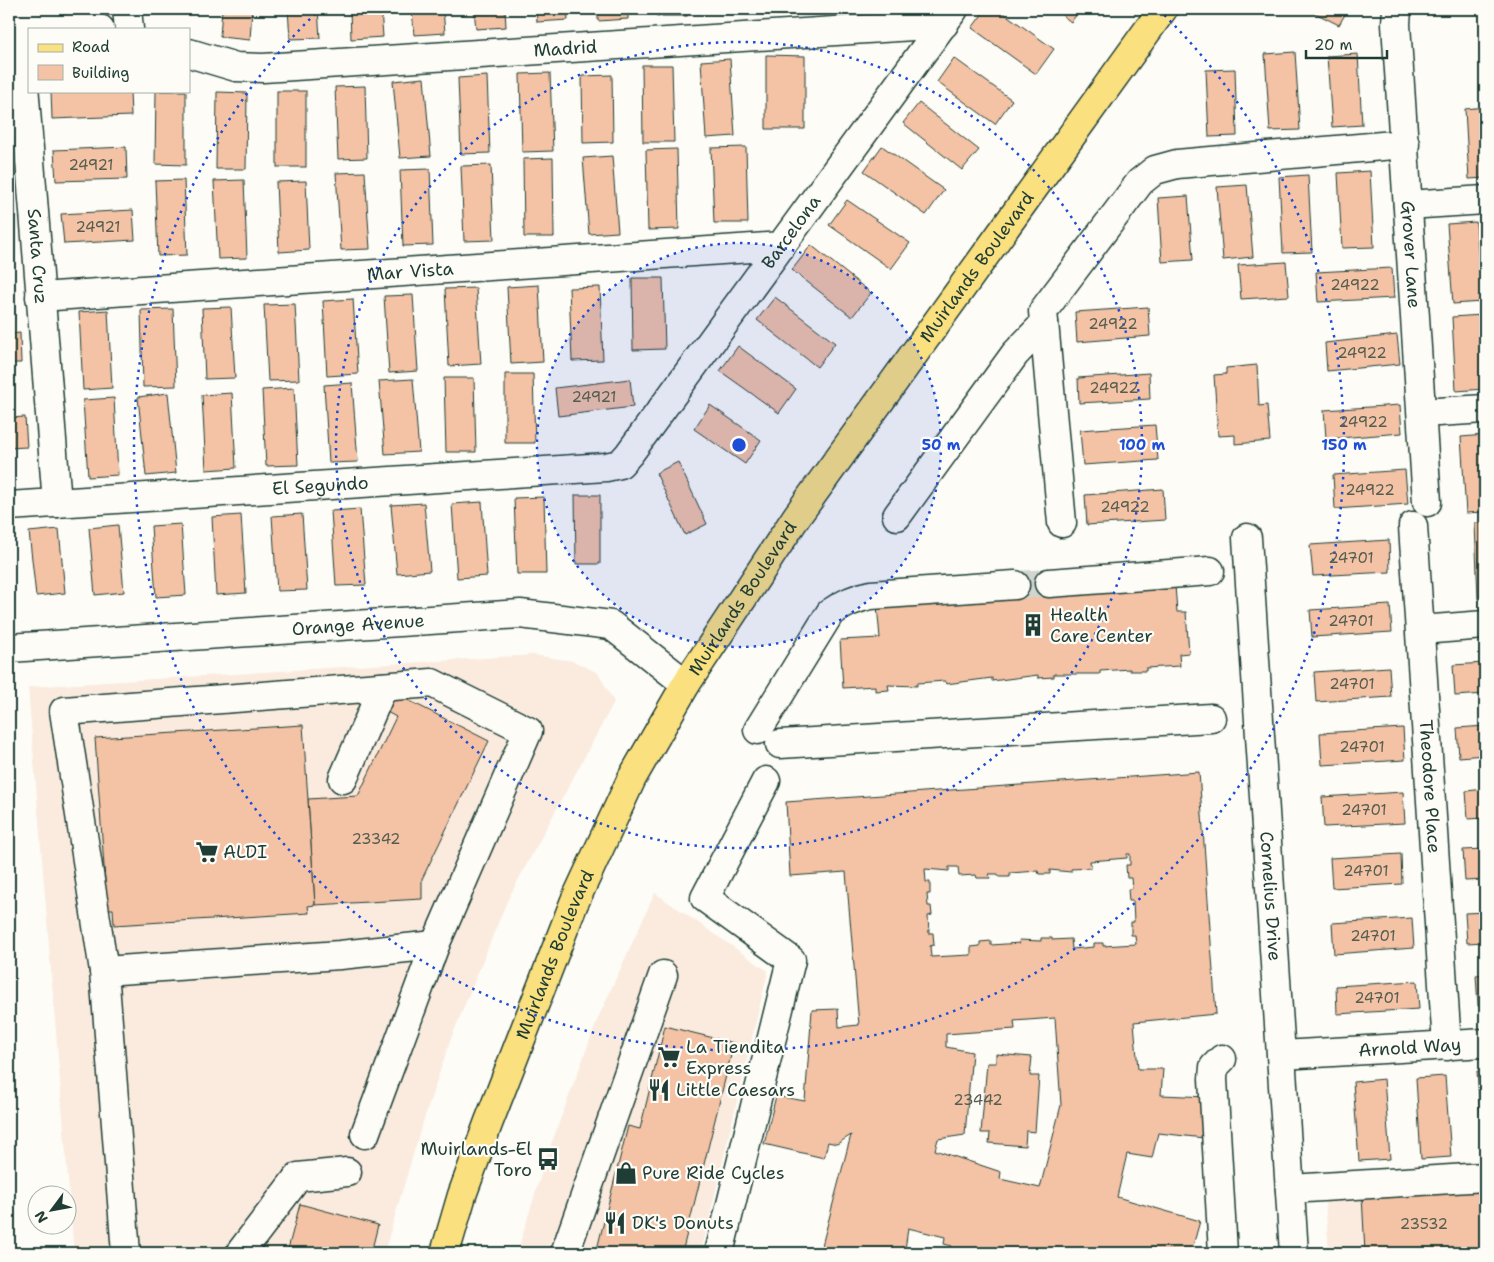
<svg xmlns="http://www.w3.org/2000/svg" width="1494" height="1262" font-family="'Shantell Sans',sans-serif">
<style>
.built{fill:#faebde}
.building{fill:#f4c2a4;stroke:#1f3d34;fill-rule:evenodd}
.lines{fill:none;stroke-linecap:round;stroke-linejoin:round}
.minor-tunnel{stroke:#d1d6d0;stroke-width:28;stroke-dasharray:28 14;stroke-linecap:butt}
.minor-casing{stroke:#1f3d34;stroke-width:31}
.major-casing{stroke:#1f3d34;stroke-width:31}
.minor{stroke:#fdfcf7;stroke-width:28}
.major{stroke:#fbe080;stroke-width:28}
.ring{fill:none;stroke:#1d4ed8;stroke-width:2.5;stroke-dasharray:2.5 5}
.labels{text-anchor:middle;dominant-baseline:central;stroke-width:4.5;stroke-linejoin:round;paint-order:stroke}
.number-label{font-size:15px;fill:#545e50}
.street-label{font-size:18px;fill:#1f3d34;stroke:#fdfcf7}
.poi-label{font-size:18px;fill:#1f3d34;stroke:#fdfcf7;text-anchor:start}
.centre{fill:#1d4ed8;stroke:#fdfcf7;stroke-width:2.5}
.ring-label{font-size:15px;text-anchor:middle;font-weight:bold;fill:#1d4ed8;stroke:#fdfcf7;stroke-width:4.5;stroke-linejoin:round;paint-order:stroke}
</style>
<rect width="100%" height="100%" fill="#fdfcf7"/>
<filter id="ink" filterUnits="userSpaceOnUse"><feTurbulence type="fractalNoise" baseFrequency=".02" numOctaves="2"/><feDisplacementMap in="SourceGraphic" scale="10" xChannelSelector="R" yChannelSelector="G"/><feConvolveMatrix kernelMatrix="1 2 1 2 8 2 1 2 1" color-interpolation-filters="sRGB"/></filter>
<g filter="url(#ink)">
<g class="built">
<path d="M533,655L573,661L598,673L614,702L507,901L450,1041L420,1131L384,1253H74L28,687Z"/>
<path d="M655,893L768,971L701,1253H517L547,1155L599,1016Z"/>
<path d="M1485,1160V1253H1329L1323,1173Z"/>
</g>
<g class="building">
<path d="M222,9H252L250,40L220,37Z"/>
<path d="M288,9H318L320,38L290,39Z"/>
<path d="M350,9H381L383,37L351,39Z"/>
<path d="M412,9H443L445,33L414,35Z"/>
<path d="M474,9H505L506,27L476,29Z"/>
<path d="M536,9H567L568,20L537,22Z"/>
<path d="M598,9H628V19L598,21Z"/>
<rect x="657" y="9" width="30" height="7"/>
<path d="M722,9H752V10L722,11Z"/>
<path d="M986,9H998L1054,49L1036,74L972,28Z"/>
<path d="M1054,9H1081L1071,22Z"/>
<path d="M1307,9H1348L1339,25Z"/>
<path d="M1295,52L1300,130L1270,131L1265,54Z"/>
<path d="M1358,54L1362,125L1332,127L1327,56Z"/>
<path d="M766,55L805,56V129H766Z"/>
<path d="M954,58L1012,100L995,124L937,82Z"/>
<path d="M730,59L735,136L706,138L701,61Z"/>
<path d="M642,65H672L674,142H643Z"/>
<path d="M1235,69L1237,136L1209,137L1206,70Z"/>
<path d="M550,73L553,151L522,152L520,74Z"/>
<path d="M612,75L613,142L583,143L582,76Z"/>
<path d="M487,76L490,153L461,154L458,78Z"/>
<path d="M424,78L431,156L400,158L393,81Z"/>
<path d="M365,86L367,158L338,159L335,87Z"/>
<path d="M51,91H130L131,116L52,119Z"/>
<path d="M156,91H186V165L155,164Z"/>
<rect x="277" y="91" width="29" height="76"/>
<path d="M217,92L247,93L246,169H216Z"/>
<path d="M919,103L979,150L962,170L903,123Z"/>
<path d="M1485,107V178L1469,179L1465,109Z"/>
<path d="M882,146L944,190L926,215L864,171Z"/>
<path d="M126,147L127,179L56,181L54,150Z"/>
<path d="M746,147L748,223H714L711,148Z"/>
<path d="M677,149L679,229L648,230L646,150Z"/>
<path d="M612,156L618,232L589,234L583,158Z"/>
<path d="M553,158L554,237H524L523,159Z"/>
<path d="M491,165L494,240L464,241L461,166Z"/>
<path d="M430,169L433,245L403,246L400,170Z"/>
<path d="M1370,171L1374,247L1342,248L1338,173Z"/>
<path d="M365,172L370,249L341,250L336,173Z"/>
<path d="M1308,175L1312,252L1283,253L1279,177Z"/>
<path d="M184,180L187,255L158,256L155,181Z"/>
<path d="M244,180L247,258L218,259L214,181Z"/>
<path d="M306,181L309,250L279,252L276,182Z"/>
<path d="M1247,185L1253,257L1223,260L1217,187Z"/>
<path d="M1188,196L1193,260L1162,262L1158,198Z"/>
<path d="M847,200L910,243L891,269L829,225Z"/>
<path d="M133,210L135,240L64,244L61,214Z"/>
<path d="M1476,222L1482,302L1453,304L1447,224Z"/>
<path d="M811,245L871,293L852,317L792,270Z"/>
<path d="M1286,262L1289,296L1241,299L1238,265Z"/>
<path d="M1392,268L1394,298L1318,302L1316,272Z"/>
<path d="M9,270H10L11,300H9Z"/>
<path d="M632,278H663L665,349L633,350Z"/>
<path d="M539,285L543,362L511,364L507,287Z"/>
<path d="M600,287L603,360L572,361L569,288Z"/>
<path d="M476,288L481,364L449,366L445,289Z"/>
<path d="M413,295L418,371L389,373L384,296Z"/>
<path d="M775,297L835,343L817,367L757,320Z"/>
<path d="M353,299L358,374L327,376L323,301Z"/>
<path d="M295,304L299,380L268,381L264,305Z"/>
<path d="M231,307L235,378L205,379L202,308Z"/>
<path d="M1148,307L1150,336L1077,342L1075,312Z"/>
<path d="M173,309L176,386L143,387L141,310Z"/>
<path d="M108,310L112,388L83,390L79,312Z"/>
<path d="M1482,315L1485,389L1456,391L1452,317Z"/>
<path d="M20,333L21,363H9V334Z"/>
<path d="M1397,335L1400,364L1327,371L1325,343Z"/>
<path d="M738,346L796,389L779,413L720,371Z"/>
<path d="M1257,365L1259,406L1267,405L1270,441L1235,444V435L1218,436L1214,375L1226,374V368Z"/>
<path d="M1149,373L1150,399L1079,403L1078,378Z"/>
<path d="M505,374H533L535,443H505Z"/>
<path d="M444,378H474L476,452H446Z"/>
<path d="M413,379L419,452L385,454L379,381Z"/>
<path d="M630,379L633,407L558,416L555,388Z"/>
<path d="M352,383L358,462L329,463L324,385Z"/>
<path d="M294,388L298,465L266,466L262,390Z"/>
<path d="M168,393L176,473L146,476L138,397Z"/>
<path d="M232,393L236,468L206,470L202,395Z"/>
<path d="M114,398L118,475L88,477L83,400Z"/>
<path d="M710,405L761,440L745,464L694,429Z"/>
<path d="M1400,405L1402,433L1326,439L1324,410Z"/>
<path d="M25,417L27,447L9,448V418Z"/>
<path d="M1155,425L1158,460L1083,465L1080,430Z"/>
<path d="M1485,435V512L1466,513L1461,437Z"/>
<path d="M678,462L707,524L685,535L656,473Z"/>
<path d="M1405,470L1408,504L1335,509L1333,475Z"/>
<path d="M1163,489L1165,520L1087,525L1085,495Z"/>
<path d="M575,495H600V564H576Z"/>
<path d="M544,497L546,574H517L514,498Z"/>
<path d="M482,502L487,576L457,578L452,504Z"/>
<path d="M424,503L430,571L397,574L391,505Z"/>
<path d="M360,509L366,585L336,586L331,511Z"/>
<path d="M302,514L307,590L277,591L272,516Z"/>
<path d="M241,515L246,593L216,595L212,517Z"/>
<path d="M1475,523H1485V598L1478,599Z"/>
<path d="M181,524L186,595L156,597L151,526Z"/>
<path d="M118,525L124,592L95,595L89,528Z"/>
<path d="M59,529L65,593L36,596L29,532Z"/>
<path d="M1389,540L1390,572L1313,576L1310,545Z"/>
<path d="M1049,580L1175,585L1177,612H1186L1189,653L1179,654L1180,666L1146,668V671H1130V669L1100,671V674H1054V677L1038,678V675L992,681V678L946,684L945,681L917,683V686L888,685L889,690L875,691V686L843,688L840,640L880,638L877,605L1015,583Z"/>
<path d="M1390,605L1392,632L1312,637L1310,610Z"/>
<path d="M1485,663V694L1455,696L1453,665Z"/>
<path d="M1389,667L1391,697L1316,702L1314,672Z"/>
<path d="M396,694L489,741L422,879V899L315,905L308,799L358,796L396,717L387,712Z"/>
<path d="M303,725L315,905L308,906L309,913L114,925L113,909H107L95,738Z"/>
<path d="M1485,726V755L1459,757L1457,728Z"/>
<path d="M1403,728L1405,760L1322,765L1320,733Z"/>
<path d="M1199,772L1216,1014L1134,1022L1138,1069H1163L1161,1095L1208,1097L1204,1138L1158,1133L1152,1158L1127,1154L1117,1197L1200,1221L1191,1253H982L964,1249L963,1252L951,1249L952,1246L944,1244L945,1237L908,1228L905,1250L902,1249L901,1253H820L851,1135L837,1144L828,1142L824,1158L764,1144L776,1096L805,1101L812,1010L838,1009L839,1027L859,1025L846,872L790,876L786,802ZM1127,854H1130V865H1126L1127,878H1131L1132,889H1128L1129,901H1133L1134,922H1131V935H1135L1136,944L1103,946V943H1094V947L1072,949L1071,939L1052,940V938H1041V941L1019,940L1020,943L991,945V941L980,942V946L971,947V955L931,957L930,946L934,945L933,933H929L928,916L932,915L931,906H928L927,894H930V882H926L925,869L949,871V867H958L959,876L976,875L977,878H990L989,874H998L999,877H1010V873L1038,871L1039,874H1050V870L1071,872V869L1091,868L1090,861L1127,858ZM1055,1018L1061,1105L1040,1188L1000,1179L1001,1172L935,1150L938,1139L965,1135L972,1052L946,1047V1034L1015,1029L1014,1021Z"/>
<path d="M1485,789V818L1468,819L1466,791Z"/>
<path d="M1403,792L1405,823L1324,827L1322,797Z"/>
<path d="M1485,849V880L1465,881L1463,850Z"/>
<path d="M1401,854L1402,884L1332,888L1330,858Z"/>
<path d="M1485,912V942L1467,943L1465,913Z"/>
<path d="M1412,918L1414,948L1334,954L1332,923Z"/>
<path d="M1485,974V1006H1478L1476,975Z"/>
<path d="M1417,981L1419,1009L1337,1014L1336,986Z"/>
<path d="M665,1026L734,1043L682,1253H615L597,1249L628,1126L640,1129Z"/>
<path d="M996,1054L1032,1057L1030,1076H1039L1035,1132L1026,1131L1025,1146L989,1143L990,1133H981L987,1063H996Z"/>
<path d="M1477,1071H1485V1153H1483Z"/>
<path d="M1445,1076L1451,1157L1421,1159L1416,1078Z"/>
<path d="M1384,1079L1390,1159L1359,1161L1353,1082Z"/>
<path d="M1485,1186V1253H1365L1362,1195Z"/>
<path d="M300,1204L378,1225L371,1253H287Z"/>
</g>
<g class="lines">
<path class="minor-tunnel" d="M1015,585L1049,583"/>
<defs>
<g id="minor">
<path id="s1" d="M18,9L57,503"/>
<path d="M21,9L100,29"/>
<path d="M127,9L129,29"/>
<path id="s2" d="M1397,9L1396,24L1427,502"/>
<path id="s3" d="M189,53L236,67L263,68L944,24"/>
<path d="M1408,205L1485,200"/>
<path id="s4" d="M40,297L781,246"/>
<path d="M1422,413L1485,409"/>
<path id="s5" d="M9,506L606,467L620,464L629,454L954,9"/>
<path d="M897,516L1015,354L1044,324"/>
<path d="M1062,523L1043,311L1140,182L1155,170L1177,164L1405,144"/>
<path id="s6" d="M1413,526L1447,1046"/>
<path id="s7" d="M1247,538L1294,1253"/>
<path d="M1049,583L1210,571"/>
<path d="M1421,630L1485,625"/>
<path id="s8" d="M9,648L520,614L611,625L686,684"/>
<path d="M758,730L830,613C844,603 855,598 871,595L1015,585"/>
<path d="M780,744L1211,718"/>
<path d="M343,779L383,687"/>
<path d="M104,971L64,711L432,683L528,731L435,945L365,1134"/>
<path id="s9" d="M1282,1055L1485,1043"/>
<path d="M1222,1059L1214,1067L1213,1079L1223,1253"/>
<path d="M1290,1189L1485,1177"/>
<path d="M126,1253L104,971L340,955L435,945"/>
<path d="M240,1253L298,1177L347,1172"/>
<path d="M565,1253L663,975"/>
<path d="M719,1253L791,960L705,898L766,781"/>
</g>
<g id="major">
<path id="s10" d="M445,1253L462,1195L488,1124L574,903L632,778L686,684L797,516L1163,9"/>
</g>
</defs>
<use href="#minor" class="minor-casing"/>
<use href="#major" class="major-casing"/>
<use href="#minor" class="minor"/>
<use href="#major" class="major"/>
</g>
</g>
<circle cx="739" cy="445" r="202" fill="#1d4ed8" fill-opacity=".12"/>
<g class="ring">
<circle cx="739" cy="445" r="202"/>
<circle cx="739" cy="445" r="403"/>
<path d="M1159 10A605 605 0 1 1 319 10"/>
</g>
<defs>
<symbol id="building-bare" viewBox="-9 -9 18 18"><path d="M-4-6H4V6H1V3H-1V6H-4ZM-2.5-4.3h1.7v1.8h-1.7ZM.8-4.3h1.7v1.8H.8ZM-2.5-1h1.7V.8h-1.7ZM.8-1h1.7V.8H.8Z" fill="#1f3d34" stroke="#fdfcf7" stroke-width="2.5" paint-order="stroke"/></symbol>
<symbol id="supermarket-bare" viewBox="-9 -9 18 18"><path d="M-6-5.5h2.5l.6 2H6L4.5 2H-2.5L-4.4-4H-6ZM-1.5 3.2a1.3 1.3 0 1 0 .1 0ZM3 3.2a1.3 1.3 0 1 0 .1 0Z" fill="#1f3d34" stroke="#fdfcf7" stroke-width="2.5" paint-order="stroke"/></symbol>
<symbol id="restaurant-bare" viewBox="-9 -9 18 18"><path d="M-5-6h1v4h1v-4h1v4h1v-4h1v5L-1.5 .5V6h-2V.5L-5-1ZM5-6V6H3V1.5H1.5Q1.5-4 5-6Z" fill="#1f3d34" stroke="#fdfcf7" stroke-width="2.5" paint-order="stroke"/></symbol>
<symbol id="bus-bare" viewBox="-9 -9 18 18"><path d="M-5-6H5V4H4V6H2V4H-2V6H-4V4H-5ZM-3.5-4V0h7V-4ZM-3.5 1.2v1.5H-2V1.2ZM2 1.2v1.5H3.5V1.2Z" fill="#1f3d34" stroke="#fdfcf7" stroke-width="2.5" paint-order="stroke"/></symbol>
<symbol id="shop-bare" viewBox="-9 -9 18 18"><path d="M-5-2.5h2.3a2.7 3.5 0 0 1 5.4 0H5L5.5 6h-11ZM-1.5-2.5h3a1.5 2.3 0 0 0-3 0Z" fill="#1f3d34" stroke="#fdfcf7" stroke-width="2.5" paint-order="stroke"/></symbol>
</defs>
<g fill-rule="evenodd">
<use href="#building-bare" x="1017" y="609" width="32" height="32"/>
<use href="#supermarket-bare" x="191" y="836" width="32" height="32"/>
<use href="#supermarket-bare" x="653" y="1041" width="32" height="32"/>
<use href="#restaurant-bare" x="643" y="1074" width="32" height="32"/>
<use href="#bus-bare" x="532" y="1143" width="32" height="32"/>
<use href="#shop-bare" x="610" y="1157" width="32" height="32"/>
<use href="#restaurant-bare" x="599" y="1207" width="32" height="32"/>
</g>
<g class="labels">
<g class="number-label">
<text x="91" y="165">24921</text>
<text x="98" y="227">24921</text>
<text x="1355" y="285">24922</text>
<text x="1113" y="324">24922</text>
<text x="1362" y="353">24922</text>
<text x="1114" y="388">24922</text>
<text x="594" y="397">24921</text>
<text x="1363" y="422">24922</text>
<text x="1370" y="490">24922</text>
<text x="1125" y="507">24922</text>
<text x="1351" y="558">24701</text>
<text x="1351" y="621">24701</text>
<text x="1352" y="684">24701</text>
<text x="1362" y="747">24701</text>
<text x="1364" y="810">24701</text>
<text x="376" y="839">23342</text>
<text x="1366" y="871">24701</text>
<text x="1373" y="936">24701</text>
<text x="1377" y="998">24701</text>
<text x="978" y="1100">23442</text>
<text x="1424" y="1224">23532</text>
</g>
<g class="street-label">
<text stroke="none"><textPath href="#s3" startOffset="379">Madrid</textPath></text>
<text stroke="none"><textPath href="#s5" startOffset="901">Barcelona</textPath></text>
<text stroke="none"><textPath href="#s2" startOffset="246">Grover Lane</textPath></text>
<text stroke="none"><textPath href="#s1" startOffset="248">Santa Cruz</textPath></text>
<text stroke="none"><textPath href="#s10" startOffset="1128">Muirlands Boulevard</textPath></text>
<text stroke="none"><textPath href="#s4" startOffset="371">Mar Vista</textPath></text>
<text stroke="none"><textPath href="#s5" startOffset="312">El Segundo</textPath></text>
<text stroke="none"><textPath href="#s10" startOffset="722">Muirlands Boulevard</textPath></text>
<text stroke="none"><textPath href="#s8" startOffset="350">Orange Avenue</textPath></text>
<text stroke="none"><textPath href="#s6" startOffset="261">Theodore Place</textPath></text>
<text stroke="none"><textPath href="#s7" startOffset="359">Cornelius Drive</textPath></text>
<text stroke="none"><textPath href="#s10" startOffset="318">Muirlands Boulevard</textPath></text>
<text stroke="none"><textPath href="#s9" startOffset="128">Arnold Way</textPath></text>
</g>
<g class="poi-label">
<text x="1050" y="615">Health<tspan x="1050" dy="21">Care Center</tspan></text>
<text x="223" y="852">ALDI</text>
<text x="686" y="1047">La Tiendita<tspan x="686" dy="21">Express</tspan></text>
<text x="676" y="1090">Little Caesars</text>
<text x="532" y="1149" text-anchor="end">Muirlands-El<tspan x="532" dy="21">Toro</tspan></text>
<text x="642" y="1173">Pure Ride Cycles</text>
<text x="632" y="1223">DK's Donuts</text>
</g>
</g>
<circle cx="739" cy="445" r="8" class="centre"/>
<g class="ring-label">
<text x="941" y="450">50 m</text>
<text x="1142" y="450">100 m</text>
<text x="1344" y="450">150 m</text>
</g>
<rect width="1494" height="1262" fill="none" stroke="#fdfcf7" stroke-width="30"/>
<rect x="15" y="15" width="1464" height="1232" fill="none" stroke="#1f3d34" stroke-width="2" filter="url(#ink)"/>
<rect x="28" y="28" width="162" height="65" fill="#fdfcf7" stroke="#a4b0a9"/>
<rect x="38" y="44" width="25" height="8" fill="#fbe080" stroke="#a4b0a9"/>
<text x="72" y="52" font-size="15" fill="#1f3d34">Road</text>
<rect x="38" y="65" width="25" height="15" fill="#f4c2a4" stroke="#a4b0a9"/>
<text x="72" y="78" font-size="15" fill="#1f3d34">Building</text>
<g transform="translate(52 1210) rotate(238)"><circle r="24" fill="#fdfcf7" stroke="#a4b0a9"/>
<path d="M0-4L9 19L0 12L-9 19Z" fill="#1f3d34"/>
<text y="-8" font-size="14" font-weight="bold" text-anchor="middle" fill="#1f3d34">N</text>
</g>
<path d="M1306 50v8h81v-8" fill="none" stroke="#1f3d34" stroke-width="2.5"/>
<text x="1314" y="50" font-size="15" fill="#1f3d34" stroke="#fdfcf7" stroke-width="4" paint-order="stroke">20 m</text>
</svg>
